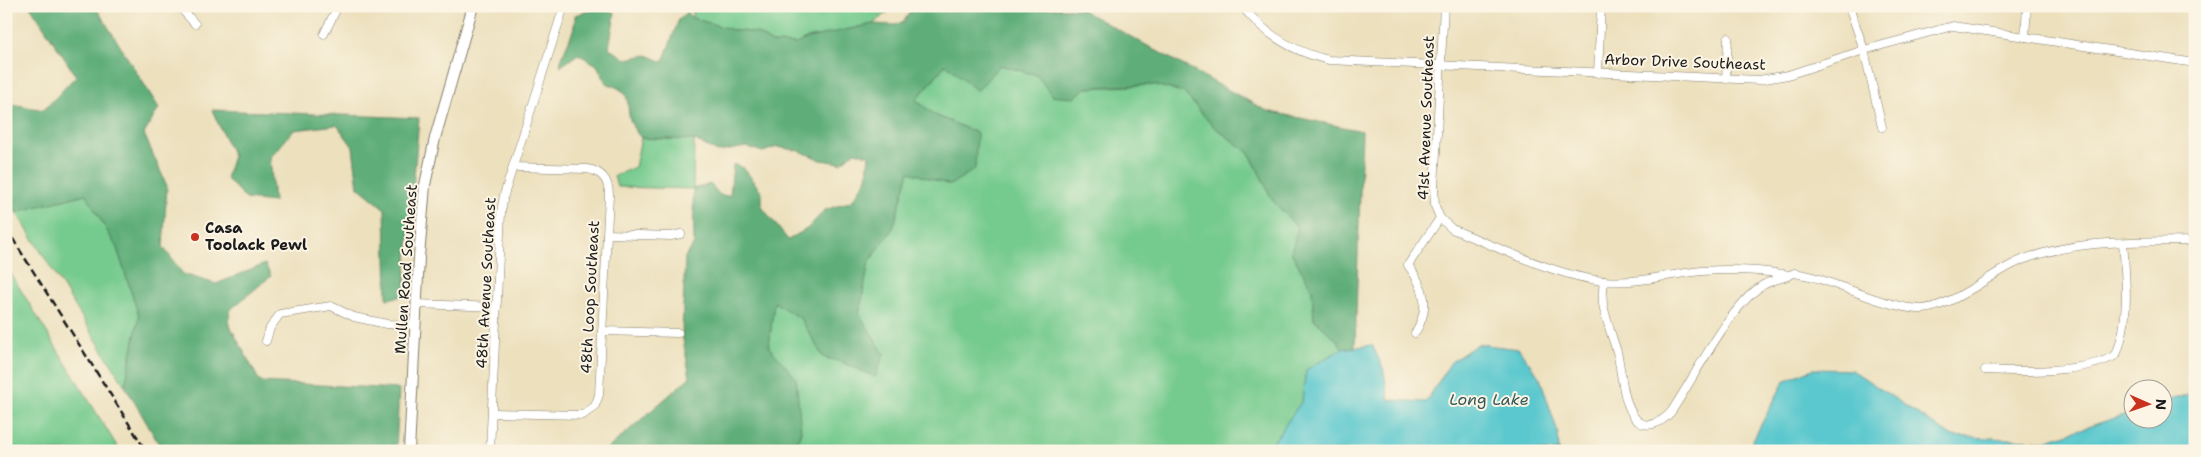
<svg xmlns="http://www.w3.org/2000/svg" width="2201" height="457" font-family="'Shantell Sans',sans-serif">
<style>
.green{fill:#74ca8e;stroke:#487355}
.forest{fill:#5fae79;stroke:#3e654a}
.water{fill:#5ac8ce;stroke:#3b7275}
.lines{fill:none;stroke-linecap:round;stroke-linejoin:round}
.street-casing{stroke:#847e6c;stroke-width:9}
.secondary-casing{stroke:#847e6c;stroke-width:12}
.street{stroke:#fff;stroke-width:8}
.secondary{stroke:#fff;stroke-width:10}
.rail{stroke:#1c1c1c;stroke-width:2.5;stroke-dasharray:8 4;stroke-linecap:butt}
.poi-dot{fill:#c8321e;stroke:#fcf5e5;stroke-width:2}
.labels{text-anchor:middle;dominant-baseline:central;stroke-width:4;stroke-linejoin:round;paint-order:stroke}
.street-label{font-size:15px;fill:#1c1c1c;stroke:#fcf5e5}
.poi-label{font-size:15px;font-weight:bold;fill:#1c1c1c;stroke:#fcf5e5;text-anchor:start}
.water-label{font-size:16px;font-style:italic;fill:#32585a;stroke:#fcf5e5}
</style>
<rect width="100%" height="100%" fill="#fcf5e5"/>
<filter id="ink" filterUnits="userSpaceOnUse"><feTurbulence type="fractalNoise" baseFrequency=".02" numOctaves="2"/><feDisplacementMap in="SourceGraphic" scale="10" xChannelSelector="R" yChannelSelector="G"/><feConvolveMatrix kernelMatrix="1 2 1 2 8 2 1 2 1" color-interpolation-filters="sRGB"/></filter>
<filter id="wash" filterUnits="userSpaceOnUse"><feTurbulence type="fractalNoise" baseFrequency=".0096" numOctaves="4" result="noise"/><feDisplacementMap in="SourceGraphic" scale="20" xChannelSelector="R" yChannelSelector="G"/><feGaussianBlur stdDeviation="1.12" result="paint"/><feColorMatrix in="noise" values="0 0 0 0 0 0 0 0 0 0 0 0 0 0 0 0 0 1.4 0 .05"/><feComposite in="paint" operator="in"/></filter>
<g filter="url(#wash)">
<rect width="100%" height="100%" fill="#ece0bd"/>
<g class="green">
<path d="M693,6H895L873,24L808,38L796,44L772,43L757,33L733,30L692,18Z"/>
<path d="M946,64L1000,65L1085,88L1154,85L1183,92L1213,126L1250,154L1273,201L1299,228L1291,252L1312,289L1314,319L1338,341L1342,349L1306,370L1302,401L1267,451H794L801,431L769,347L774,301L801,319L823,357L842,362L874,376L884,354L859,314L869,262L893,228L909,171L950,185L977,133L935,115L916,100Z"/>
<path d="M641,138L694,140L693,189L617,187L614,176L635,167Z"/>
<path d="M86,194L117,248L139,316L125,386L16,212Z"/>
<path d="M6,266L120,451H6Z"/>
</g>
<g class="forest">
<path d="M30,6H95L159,108L144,134L167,186L163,247L183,274L216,284L265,264L271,276L231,309L228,322L260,382L399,389L396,451H163L125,386L139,316L117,248L86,194L16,212L6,208V103L44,110L76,76Z"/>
<path d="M914,6L1080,9L1267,111L1362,131L1355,347L1342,349L1338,341L1314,319L1312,289L1291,252L1298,228L1273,201L1250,154L1213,126L1183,92L1154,85L1114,86L1085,88L1074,98L1052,96L1037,75L1000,65L977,91L946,64L916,100L935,115L977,133L975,169L950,185L909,172L893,228L869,262L859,314L884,354L875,377L842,362L823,357L801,319L774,302L769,347L796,378L801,431L794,451H605L690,377L682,334L685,257L694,244L693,189L710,184L720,195L730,196L733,164L744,168L762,193V207L788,240L808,228L825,210L852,201L867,178L869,155L854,152L841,163L821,160L800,151L777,147L763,152L746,147L718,152L694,140L641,138C638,134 634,130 632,125C623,103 637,93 606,83L597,65L578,54L560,67C562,48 576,35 575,15L602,7L615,13L609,48L626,59L647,55L663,62L679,19L687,12L692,18L733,30L757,33L772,43L796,44L808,38L873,24L895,25L904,21Z"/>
<path d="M212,110L419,118L404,296L387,299L385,209L358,187L353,147L337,125L294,130L270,158L274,202L246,199L226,178L233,156Z"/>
</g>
<g class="water">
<path d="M1478,344L1519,349L1540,378L1558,433L1559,451H1267L1302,401L1306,370L1342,349L1372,345L1383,368L1389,400L1426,402L1451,362Z"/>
<path d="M1813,369L1852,370L1951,436L2045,441L2133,412L2134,420H2164V402L2195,392V451H1747L1785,380Z"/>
</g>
</g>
<g filter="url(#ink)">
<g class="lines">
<defs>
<g id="street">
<path d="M179,6L195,24"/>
<path d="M1242,6C1265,35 1294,52 1329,60L1759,80L1788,75L1864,50L1953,26L2195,63"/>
<path d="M1849,6L1864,50L1882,127"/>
<path d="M324,34L338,6"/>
<path d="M2025,37L2027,6"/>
<path d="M1598,73L1601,6"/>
<path d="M1726,79L1728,38"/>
<path d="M1440,218L1452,229C1495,246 1559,277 1604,281C1638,284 1669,274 1702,271C1732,269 1760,270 1790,275L1794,273L1810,276C1838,284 1897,311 1923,309C1957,305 1990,273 2022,260C2077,239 2137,242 2195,241"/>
<path d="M607,234L671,236L681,234"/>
<path d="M1604,281C1603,288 1602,296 1603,304C1606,320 1612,336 1617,352C1622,372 1622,401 1635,418C1646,432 1663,421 1671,412C1694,378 1728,309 1760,287C1768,281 1778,279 1788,276"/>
<path d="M417,304L497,307"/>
<path d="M602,331L678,333"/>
<path d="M1415,333C1431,307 1425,288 1408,265L1440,218L1435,206L1434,188L1444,6"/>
<path d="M266,341L270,328L280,314L331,306L354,317L387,324L416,325"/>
<path d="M1985,370C2020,372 2086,373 2116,355C2130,322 2126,278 2123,243"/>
<path d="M492,413L583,415L595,406L599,395L609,195C609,181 602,171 587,169L513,167"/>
<path d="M490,451L501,212L504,195L564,6"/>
</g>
<path id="secondary" d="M409,451L419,257L425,185L435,138L473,6"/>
</defs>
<use href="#street" class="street-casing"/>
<use href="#secondary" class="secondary-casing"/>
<use href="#street" class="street"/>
<use href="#secondary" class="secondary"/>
<path class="rail" d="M6,228L146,451"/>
</g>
</g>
<circle class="poi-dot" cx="195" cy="237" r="5"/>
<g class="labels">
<g class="street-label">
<text transform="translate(1685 62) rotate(2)">Arbor Drive Southeast</text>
<text transform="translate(1426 118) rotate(-88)">41st Avenue Southeast</text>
<text transform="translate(406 269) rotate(-86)">Mullen Road Southeast</text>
<text transform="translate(486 283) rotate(-87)">48th Avenue Southeast</text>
<text transform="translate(590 297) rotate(-87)">48th Loop Southeast</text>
</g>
<g class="poi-label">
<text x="205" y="228">Casa<tspan x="205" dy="17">Toolack Pewl</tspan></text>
</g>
<g class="water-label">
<text x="1489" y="399">Long Lake</text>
</g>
</g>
<rect width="2201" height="457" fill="none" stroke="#fcf5e5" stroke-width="25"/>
<g transform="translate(2148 404) rotate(92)"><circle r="24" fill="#fcf5e5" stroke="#a29e95"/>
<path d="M0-4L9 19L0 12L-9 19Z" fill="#c8321e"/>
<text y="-8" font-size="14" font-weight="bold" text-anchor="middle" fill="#1c1c1c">N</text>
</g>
</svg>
